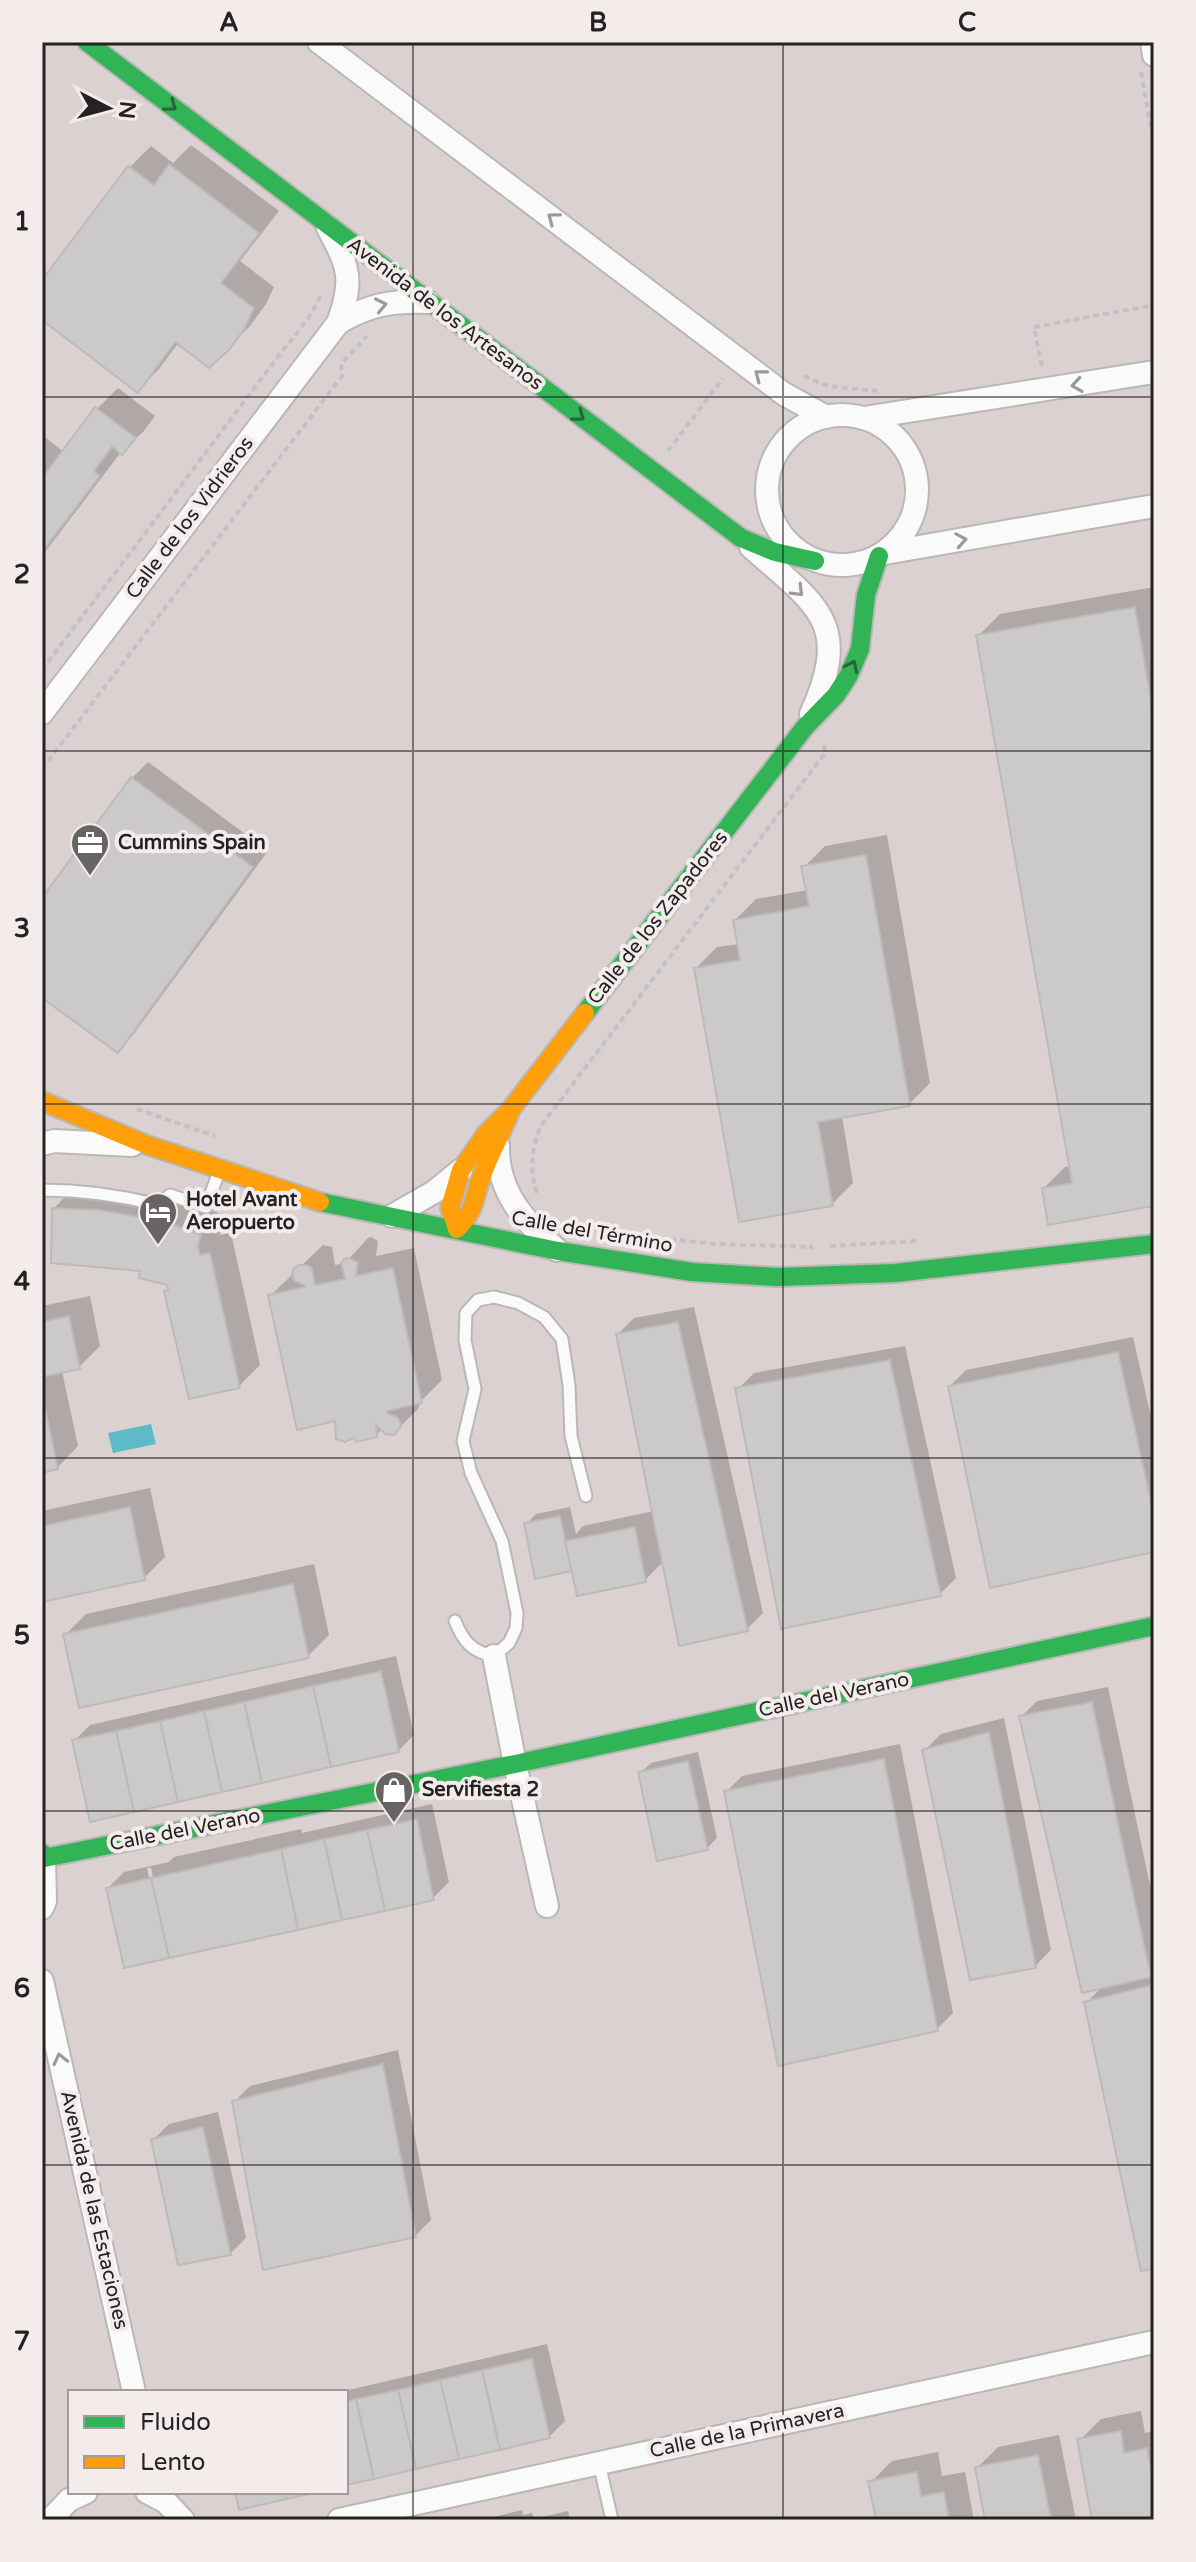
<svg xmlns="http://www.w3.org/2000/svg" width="1196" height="2562" font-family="'Varela Round',sans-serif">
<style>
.built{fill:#dcd1d1;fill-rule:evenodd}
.water{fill:#5dbac6}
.shadow{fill:#0003;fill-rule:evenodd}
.building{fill:#ccc9c9;stroke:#bdbaba;stroke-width:2}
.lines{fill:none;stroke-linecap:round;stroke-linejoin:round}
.lane-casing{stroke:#bab7b7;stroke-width:15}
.street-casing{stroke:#bab7b7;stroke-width:26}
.fast-casing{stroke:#bab7b7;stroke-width:22}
.slow-casing{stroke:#bab7b7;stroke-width:22}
.path{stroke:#c3c2c2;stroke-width:4;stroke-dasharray:6 4;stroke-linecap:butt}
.lane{stroke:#fbfafa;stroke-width:11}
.street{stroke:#fbfafa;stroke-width:22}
.fast{stroke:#30b455;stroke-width:18}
.slow{stroke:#ff9f0a;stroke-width:18}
.oneway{stroke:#2a6439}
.oneway2{stroke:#9b9999}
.grid{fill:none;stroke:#252222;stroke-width:2;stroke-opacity:0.55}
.labels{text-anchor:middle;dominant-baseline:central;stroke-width:8;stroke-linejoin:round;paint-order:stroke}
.street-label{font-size:20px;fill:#252222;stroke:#f4ebeb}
.poi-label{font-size:20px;font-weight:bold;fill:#252222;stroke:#f4ebeb;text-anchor:start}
.neatline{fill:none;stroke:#252222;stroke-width:3}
.grid-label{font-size:26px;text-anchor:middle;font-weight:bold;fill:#252222}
</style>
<rect width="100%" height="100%" fill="#e5e0e0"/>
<path class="built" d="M42,42H1154V2520H42ZM70,2392H346V2492H70Z"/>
<path class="water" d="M151,1424L156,1444L113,1453L108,1433Z"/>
<g class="shadow">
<path d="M191,145L279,211L240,261L274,287L266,304L250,326L228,348L179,342L159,369L138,390L42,318V283L130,167L151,146L173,163Z"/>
<path d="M118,388L155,416L143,432L121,452L42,556V435L64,452L97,409Z"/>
<path d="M1154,587V1204L1044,1188L1065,1167L1071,1166L979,635L1000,614Z"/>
<path d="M148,762L268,851L133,1035L118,1051L42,995V902L132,778Z"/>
<path d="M887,835L930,1083L909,1104L842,1116L853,1183L832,1204L696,968L717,947L739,944L735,920L756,899L808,890L804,867L825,846Z"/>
<path d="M75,1187L121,1190L162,1197L196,1204L221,1214L218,1223L220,1235L231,1233L260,1365L239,1386L166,1291L170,1288L168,1283L142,1269L54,1208Z"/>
<path d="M371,1237L378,1241L376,1256L414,1248L442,1380L421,1401L418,1409L397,1430L382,1429L376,1435L337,1418L270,1296L323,1245L332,1247L335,1265L345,1263L368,1238Z"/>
<path d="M90,1296L100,1346L79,1367L62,1371L78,1446L57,1468L42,1471V1306Z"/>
<path d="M694,1307L763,1613L747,1629L664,1561L645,1580L573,1569L526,1524L536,1514L570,1507L576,1534L583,1526L654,1511L618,1334L634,1318Z"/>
<path d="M1133,1337L1154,1430V1550L950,1386L966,1370Z"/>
<path d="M905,1346L956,1578L940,1594L738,1389L754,1373Z"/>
<path d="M150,1488L165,1557L144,1578L42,1600V1514L46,1510Z"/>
<path d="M314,1564L329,1635L308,1656L65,1635L86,1614Z"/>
<path d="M396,1656L414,1735L398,1751L74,1741L90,1725Z"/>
<path d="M1108,1687L1154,1904V1971L1151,1974L1154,1973V2267L1086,2003L1103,1986L1021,1717L1037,1701Z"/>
<path d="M1004,1718L1051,1950L1035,1966L925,1750L941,1734Z"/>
<path d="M900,1744L953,2013L937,2029L726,1792L742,1776Z"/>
<path d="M698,1752L717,1838L707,1848L640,1773L651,1763Z"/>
<path d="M432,1804L449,1882L433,1898L300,1927V1925L297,1928L125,1966L108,1888L124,1872L169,1862L174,1857L301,1829L302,1833ZM147,1868H151L168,1948H164Z"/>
<path d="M398,2050L431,2220L415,2236L234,2102L250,2086Z"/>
<path d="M218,2112L246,2238L230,2254L153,2140L169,2124Z"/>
<path d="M547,2344L565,2421L549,2437L346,2483V2392H340Z"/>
<path d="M1141,2411L1145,2433L1154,2431V2520H1094L1080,2440L1101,2419Z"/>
<path d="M1059,2435L1076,2520H987L977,2468L998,2447Z"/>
<path d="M938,2452L942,2476L965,2472L974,2520H878L871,2482L892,2461Z"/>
<path d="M522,2510L523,2515L532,2513L534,2519L568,2511L570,2520H481Z"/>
</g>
<g class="building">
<path d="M169,164L259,233L221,283L254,308L245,328L229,350L209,368L175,342L138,393L42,320V280L128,166L154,185Z"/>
<path d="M95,407L136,438L122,455L112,447L94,471L100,476L42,552V472L45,474Z"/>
<path d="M1135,607L1154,718V1206L1048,1225L1042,1188L1072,1183L976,635Z"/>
<path d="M131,777L253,867L118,1053L42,998V898Z"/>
<path d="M866,855L910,1106L818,1122L833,1206L739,1222L694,968L740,960L733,920L809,906L801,866Z"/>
<path d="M52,1208L99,1210L140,1217L175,1225L201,1235L198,1245L200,1255L210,1253L240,1388L189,1399L164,1291L168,1290L167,1285L139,1278L140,1271L51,1263Z"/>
<path d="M349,1258L358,1262L356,1276L393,1268L422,1403L387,1411V1413L397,1417L401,1423L400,1428L394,1435L385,1434L376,1425L377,1437L356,1442L353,1438L345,1442L336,1439L335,1421L297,1430L268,1295L305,1287V1285L294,1281L292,1274L294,1268L300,1265H307L312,1268L315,1285L345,1279L341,1263L344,1259Z"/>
<path d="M69,1316L80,1369L42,1377V1322Z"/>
<path d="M678,1322L748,1631L679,1646L616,1334Z"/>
<path d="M1118,1352L1154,1515V1552L990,1588L948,1386Z"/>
<path d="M890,1360L941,1596L781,1629L735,1388Z"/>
<path d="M42,1393L58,1469L42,1473Z"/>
<path d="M130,1507L145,1580L42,1602V1526Z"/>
<path d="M560,1516L572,1571L535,1579L524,1523Z"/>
<path d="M635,1527L646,1582L577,1596L565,1541Z"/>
<path d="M293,1584L309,1658L79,1708L63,1634Z"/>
<path d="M381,1671L399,1752L331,1767L313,1686Z"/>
<path d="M313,1686L331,1767L262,1783L244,1702Z"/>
<path d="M244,1702L262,1783L222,1792L204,1711Z"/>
<path d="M1092,1702L1151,1977L1082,1993L1019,1716Z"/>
<path d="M204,1711L222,1792L178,1802L160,1721Z"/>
<path d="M160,1721L178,1802L134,1812L116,1731Z"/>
<path d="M116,1731L134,1812L90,1822L72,1740Z"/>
<path d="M989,1732L1036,1968L970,1980L922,1750Z"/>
<path d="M884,1759L938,2031L778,2066L724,1791Z"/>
<path d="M688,1761L708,1850L657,1861L638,1772Z"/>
<path d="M417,1819L434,1900L385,1911L367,1830Z"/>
<path d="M367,1830L385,1911L342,1920L324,1839Z"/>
<path d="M324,1839L342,1920L298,1930L281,1849Z"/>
<path d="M281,1849L298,1930L169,1958L151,1878Z"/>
<path d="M151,1878L169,1958L124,1968L106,1888Z"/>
<path d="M1151,1985L1154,1999V2269L1141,2271L1084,2002Z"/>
<path d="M383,2064L416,2237L263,2270L232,2101Z"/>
<path d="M203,2127L231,2255L178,2265L151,2139Z"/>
<path d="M532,2359L550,2438L500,2450L482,2370Z"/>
<path d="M482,2370L500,2450L459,2459L440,2380Z"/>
<path d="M440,2380L459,2459L416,2469L398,2390Z"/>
<path d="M398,2390L416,2469L374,2479L356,2399Z"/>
<path d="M356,2399L374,2479L346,2485V2402Z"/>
<path d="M1121,2431L1124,2453L1147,2448L1154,2484V2520H1092L1077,2439Z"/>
<path d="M1038,2455L1051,2520H985L975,2467Z"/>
<path d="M917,2472L921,2496L944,2492L949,2520H876L868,2481Z"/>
<path d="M235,2492H285L286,2499L239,2510Z"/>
<path d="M285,2492H317L286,2499Z"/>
</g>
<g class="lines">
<defs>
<g id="lane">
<path d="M42,1190C82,1190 119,1195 158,1205L170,1195L206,1207L220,1169"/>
<path d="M455,1621C463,1641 472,1652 494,1656L509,1643L516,1628L517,1613L502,1541L471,1473L463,1441L475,1389L465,1340L466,1313L478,1300L494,1297L518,1303L544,1317L562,1339L569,1385L571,1436L586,1496"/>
<path d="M599,2463L612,2520"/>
</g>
<g id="street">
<path d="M319,42L784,394L826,417"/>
<path d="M1152,42L1154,55"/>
<path d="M338,323C370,304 391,301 428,302"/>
<circle cx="842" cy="490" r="75"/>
<path d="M864,418L1154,372"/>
<path d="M751,547C816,605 853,622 811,714"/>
<path d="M885,553L1154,506"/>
<path d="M42,713L338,323C354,280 349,267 328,228"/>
<path d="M42,1144L54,1141L132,1145"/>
<path d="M498,1145C497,1192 524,1221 557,1250"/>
<path d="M392,1216L434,1192L461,1170"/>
<path d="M494,1656L515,1764L547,1906"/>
<path d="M42,1908L45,1901L44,1858"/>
<path d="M42,1981L134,2392"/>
<path d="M147,2492L166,2502L183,2520"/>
<path d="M50,2520L69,2500L86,2492"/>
<path d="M339,2520L1154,2342"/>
</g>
<g id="fast">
<path d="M87,42L741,538L775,552L815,561"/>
<path d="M585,1013L805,727L836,695L849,675L860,649L866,595L879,556"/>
<path d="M320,1202L558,1251L692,1272L777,1277L895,1273L1154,1244"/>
<path d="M42,1853L44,1858L515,1764L1154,1626"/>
</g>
<g id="slow">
<path d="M42,1101L147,1145L320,1202"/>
<path d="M511,1109C503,1131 491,1151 483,1173C472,1199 479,1205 457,1229L450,1208L461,1170L486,1134L511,1109L585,1013"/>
</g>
</defs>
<use href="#lane" class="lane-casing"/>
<use href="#street" class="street-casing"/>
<use href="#fast" class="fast-casing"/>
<use href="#slow" class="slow-casing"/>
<g class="path">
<path d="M1141,72L1154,144"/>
<path d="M1042,366L1034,327L1154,305"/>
<path d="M804,376L828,386L877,391"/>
<path d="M668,451L723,378"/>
<path d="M42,670L283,350C298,333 311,316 321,295"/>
<path d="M42,769L342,376L341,364L367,336"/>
<path d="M137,1109L215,1136"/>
<path d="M537,1193C529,1171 532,1149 540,1127L826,752L823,745"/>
<path d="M670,1239L715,1244L813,1247"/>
<path d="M830,1246L917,1241"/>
</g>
<use href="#lane" class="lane"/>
<use href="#street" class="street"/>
<use href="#fast" class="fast"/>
<use href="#slow" class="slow"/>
</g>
<defs><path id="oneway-chevron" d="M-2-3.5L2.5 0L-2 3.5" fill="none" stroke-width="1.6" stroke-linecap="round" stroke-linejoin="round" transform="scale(2)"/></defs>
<g class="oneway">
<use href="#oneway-chevron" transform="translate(171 106) rotate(37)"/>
<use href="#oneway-chevron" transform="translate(579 416) rotate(37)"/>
<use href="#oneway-chevron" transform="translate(852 666) rotate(-65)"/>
</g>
<g class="oneway2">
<use href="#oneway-chevron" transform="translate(553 218) rotate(-143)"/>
<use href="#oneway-chevron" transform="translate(381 305) rotate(-12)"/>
<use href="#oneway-chevron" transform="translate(760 375) rotate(-142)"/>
<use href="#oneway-chevron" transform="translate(1077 385) rotate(171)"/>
<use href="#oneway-chevron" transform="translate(961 540) rotate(-10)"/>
<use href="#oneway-chevron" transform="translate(798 591) rotate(45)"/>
<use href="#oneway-chevron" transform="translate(60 2059) rotate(-103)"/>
</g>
<path class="grid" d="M413,42V2520M783,42V2520M42,397H1154M42,751H1154M42,1104H1154M42,1458H1154M42,1811H1154M42,2165H1154"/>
<defs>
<symbol id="office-pin" viewBox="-11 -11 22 30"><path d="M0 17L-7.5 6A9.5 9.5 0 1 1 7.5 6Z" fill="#686464" stroke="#f4ebeb"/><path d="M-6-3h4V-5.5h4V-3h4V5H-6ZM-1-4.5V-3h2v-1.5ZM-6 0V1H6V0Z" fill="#fff"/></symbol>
<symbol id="hotel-pin" viewBox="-11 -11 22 30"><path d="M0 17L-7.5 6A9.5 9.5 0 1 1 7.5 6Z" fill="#686464" stroke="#f4ebeb"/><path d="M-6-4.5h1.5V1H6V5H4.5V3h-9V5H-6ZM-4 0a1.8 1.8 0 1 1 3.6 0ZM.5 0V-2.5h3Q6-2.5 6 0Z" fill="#fff"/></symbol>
<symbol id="shop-pin" viewBox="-11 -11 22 30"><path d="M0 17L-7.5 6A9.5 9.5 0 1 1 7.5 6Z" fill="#686464" stroke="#f4ebeb"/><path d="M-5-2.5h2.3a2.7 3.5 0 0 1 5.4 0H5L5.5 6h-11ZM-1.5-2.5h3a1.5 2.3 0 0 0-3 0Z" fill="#fff"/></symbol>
</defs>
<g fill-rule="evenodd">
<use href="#office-pin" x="68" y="821" width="44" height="60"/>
<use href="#hotel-pin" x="136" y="1190" width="44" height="60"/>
<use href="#shop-pin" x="372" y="1768" width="44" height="60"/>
</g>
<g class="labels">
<g class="street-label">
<text transform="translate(445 314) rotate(37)">Avenida de los Artesanos</text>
<text transform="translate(190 518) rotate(-53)">Calle de los Vidrieros</text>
<text transform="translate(658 918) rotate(-52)">Calle de los Zapadores</text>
<text transform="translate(592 1232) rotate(10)">Calle del Término</text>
<text transform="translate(834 1695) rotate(-12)">Calle del Verano</text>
<text transform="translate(185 1830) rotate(-11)">Calle del Verano</text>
<text transform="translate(94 2210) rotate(77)">Avenida de las Estaciones</text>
<text transform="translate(747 2431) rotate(-12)">Calle de la Primavera</text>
</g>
<g class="poi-label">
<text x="118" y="843">Cummins Spain</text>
<text x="186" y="1200">Hotel Avant<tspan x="186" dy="23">Aeropuerto</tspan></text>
<text x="422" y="1790">Servifiesta 2</text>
</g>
</g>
<rect width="1196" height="2562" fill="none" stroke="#f4ebeb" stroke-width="88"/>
<rect x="68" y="2390" width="280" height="104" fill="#f4ebeb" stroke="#a19b9b" stroke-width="2"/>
<rect x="84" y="2416" width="40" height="12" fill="#30b455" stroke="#a19b9b" stroke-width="2"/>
<text x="140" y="2430" font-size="24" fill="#252222">Fluido</text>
<rect x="84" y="2456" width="40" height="12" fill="#ff9f0a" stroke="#a19b9b" stroke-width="2"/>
<text x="140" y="2470" font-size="24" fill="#252222">Lento</text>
<g transform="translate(108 108) rotate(96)" stroke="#f4ebeb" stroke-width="6" paint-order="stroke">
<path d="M0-6L14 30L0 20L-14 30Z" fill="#252222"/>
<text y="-12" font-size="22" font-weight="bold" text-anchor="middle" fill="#252222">N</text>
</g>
<rect x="44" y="44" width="1108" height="2474" class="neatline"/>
<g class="grid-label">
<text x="229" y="31">A</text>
<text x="598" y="31">B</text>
<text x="967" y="31">C</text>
<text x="22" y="230">1</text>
<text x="22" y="583">2</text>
<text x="22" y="937">3</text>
<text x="22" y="1290">4</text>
<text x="22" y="1644">5</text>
<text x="22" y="1997">6</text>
<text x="22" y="2350">7</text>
</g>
</svg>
